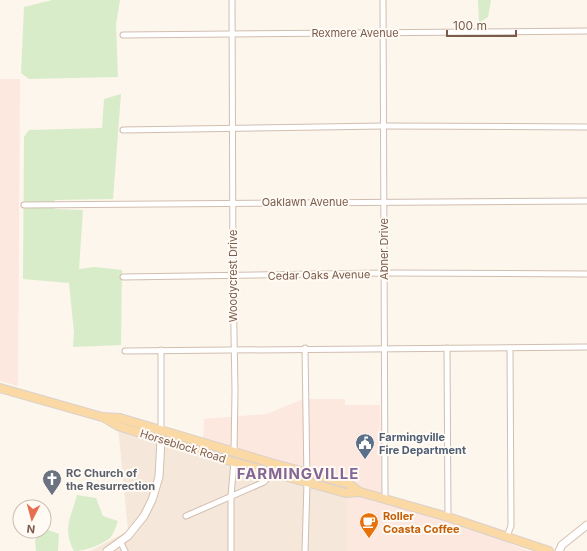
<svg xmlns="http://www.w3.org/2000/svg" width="587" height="551" font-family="Inter,sans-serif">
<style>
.residential{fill:#f5e8da}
.commercial{fill:#fde8e0}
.green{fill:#d8ecc9}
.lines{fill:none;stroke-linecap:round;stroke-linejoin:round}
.street-casing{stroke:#d1beb0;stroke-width:7}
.secondary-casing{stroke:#d6c0b0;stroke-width:9}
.primary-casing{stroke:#dad1cd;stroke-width:10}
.street{stroke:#fff;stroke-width:5}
.secondary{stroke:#fff;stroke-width:7}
.primary{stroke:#fbd9a5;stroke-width:8}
.labels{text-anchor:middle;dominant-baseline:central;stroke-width:4;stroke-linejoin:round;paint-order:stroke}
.street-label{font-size:11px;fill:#7a5c4d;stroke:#fffaf3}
.service-label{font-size:11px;font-weight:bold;fill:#4e5e75;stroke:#fffaf3;text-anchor:start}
.worship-label{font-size:11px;font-weight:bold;fill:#5b616d;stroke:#fffaf3;text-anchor:start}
.food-label{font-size:11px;font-weight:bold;fill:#c56008;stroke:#fffaf3;text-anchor:start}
.district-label{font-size:15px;font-weight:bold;letter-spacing:1px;fill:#846695;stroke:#fffaf3}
</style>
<rect width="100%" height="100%" fill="#fdf6ec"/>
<path class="residential" d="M118,426L347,494V551H90L128,531Z"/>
<g class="commercial">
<path d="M0,79H20L18,386L0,381Z"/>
<path d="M303,399H345V405H380L382,493L529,551H347V494L203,442L204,419L267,414Z"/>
</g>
<g class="green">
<path d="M52,0H120L116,24L118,77L29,79L21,73L24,7Z"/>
<path d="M478,0H491L488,17L479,23Z"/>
<path d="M121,94L113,199L55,200V209L83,210L79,269L95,267L122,270L121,345L73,347L74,332L69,283L23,279L24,137L29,130L102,128L104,99Z"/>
<path d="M77,495L96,498L103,516L118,521C116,526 114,534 110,538C101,545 85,551 74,551C62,528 71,518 77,495Z"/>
<path d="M46,529L59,534L58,551H36L35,542L37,532L44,531Z"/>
</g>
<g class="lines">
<defs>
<g id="street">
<path d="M232,0L233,276L235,391L234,453"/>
<path d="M383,0L385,498"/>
<path d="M123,35L587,31"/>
<path d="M123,130L383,126L587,127"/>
<path d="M24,205L587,201"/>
<path d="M123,277L385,273L587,274"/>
<path d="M305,348L307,483L305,551"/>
<path d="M447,348L448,517"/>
<path d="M125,351L587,347"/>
<path d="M161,431V350"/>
<path d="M186,516L264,482L272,473"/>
<path d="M507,536L511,526L510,348"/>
<path d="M120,541L125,551"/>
<path d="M231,551V496L234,461"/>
</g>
<g id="secondary">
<path d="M107,551L128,536L144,516L152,500L159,477L161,440"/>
<path d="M559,551L562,545L587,525"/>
</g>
<g id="primary">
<path d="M0,388L102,417L120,418L271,463L349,484L360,492L448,517L549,551"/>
<path d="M103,417L118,426L234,462L346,493L360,492"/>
</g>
</defs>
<use href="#street" class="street-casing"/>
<use href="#secondary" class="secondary-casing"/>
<use href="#primary" class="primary-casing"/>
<use href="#street" class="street"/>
<use href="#secondary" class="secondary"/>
<use href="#primary" class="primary"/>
</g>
<defs>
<symbol id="civic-pin" viewBox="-11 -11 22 30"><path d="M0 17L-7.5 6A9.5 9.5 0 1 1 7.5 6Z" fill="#5c6f8a" stroke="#fffaf3"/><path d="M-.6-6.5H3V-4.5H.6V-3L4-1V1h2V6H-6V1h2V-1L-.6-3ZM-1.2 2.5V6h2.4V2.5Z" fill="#fff"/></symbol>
<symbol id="church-pin" viewBox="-11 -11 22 30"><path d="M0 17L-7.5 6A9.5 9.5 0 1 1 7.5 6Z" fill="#6b7280" stroke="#fffaf3"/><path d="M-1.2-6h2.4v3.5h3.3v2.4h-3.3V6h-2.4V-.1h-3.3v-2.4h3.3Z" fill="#fff"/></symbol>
<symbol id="cafe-pin" viewBox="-11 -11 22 30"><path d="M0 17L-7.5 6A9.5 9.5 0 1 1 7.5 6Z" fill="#e8710a" stroke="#fffaf3"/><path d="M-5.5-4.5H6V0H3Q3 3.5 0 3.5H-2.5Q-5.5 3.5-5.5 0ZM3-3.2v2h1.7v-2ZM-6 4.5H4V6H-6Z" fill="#fff"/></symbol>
</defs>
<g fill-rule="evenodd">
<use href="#civic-pin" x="354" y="432" width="22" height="30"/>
<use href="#church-pin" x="41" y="468" width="22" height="30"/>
<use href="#cafe-pin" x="358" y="511" width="22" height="30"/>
</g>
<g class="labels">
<g class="street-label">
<text x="355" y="33">Rexmere Avenue</text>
<text x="305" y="202">Oaklawn Avenue</text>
<text transform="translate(384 249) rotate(-90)">Abner Drive</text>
<text transform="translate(319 275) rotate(-1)">Cedar Oaks Avenue</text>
<text transform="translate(233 276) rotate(-90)">Woodycrest Drive</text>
<text transform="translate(183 446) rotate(17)">Horseblock Road</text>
</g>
<g class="service-label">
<text x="379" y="437">Farmingville<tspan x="379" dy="13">Fire Department</tspan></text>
</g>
<g class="worship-label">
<text x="66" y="473">RC Church of<tspan x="66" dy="13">the Resurrection</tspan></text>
</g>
<g class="food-label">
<text x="383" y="516">Roller<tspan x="383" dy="13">Coasta Coffee</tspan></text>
</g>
<g class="district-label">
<text x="298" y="473">FARMINGVILLE</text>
</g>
</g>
<g transform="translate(32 519) rotate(186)"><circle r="19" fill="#fffaf3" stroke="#cabbb1"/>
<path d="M0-3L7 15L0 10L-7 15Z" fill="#e76f51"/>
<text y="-6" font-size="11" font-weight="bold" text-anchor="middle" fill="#7a5c4d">N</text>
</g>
<path d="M447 30v6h69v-6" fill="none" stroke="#7a5c4d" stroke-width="2"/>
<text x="453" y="30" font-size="12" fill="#7a5c4d" stroke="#fffaf3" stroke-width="3" paint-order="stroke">100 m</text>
</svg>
